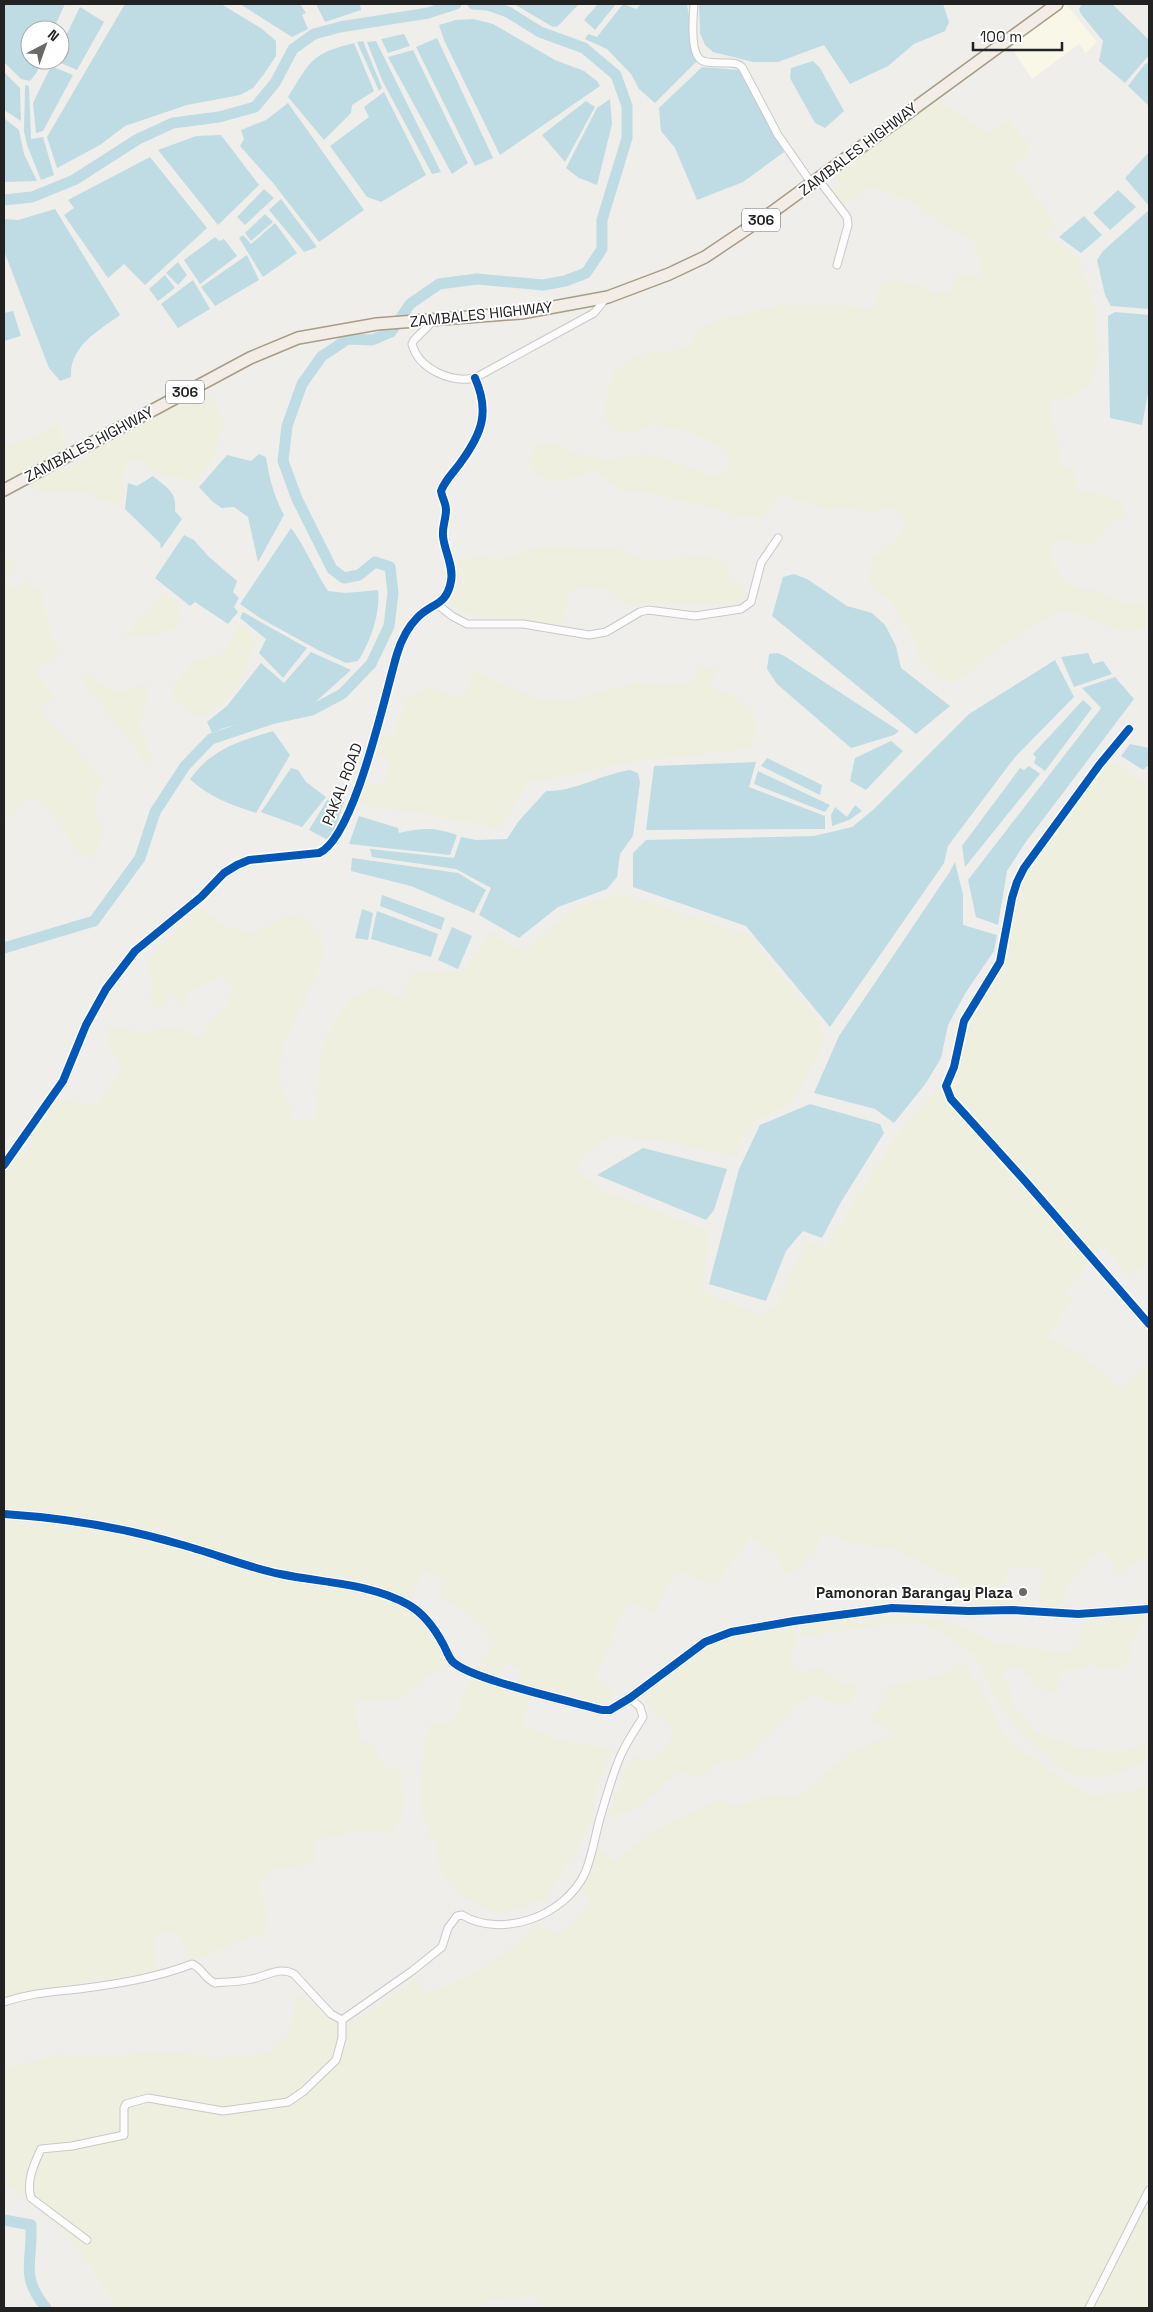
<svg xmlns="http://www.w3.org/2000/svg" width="1153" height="2312" font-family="'Space Grotesk',sans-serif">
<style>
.education{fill:#f8f7e8}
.farmland{fill:#efefdf}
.water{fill:#bfdbe3}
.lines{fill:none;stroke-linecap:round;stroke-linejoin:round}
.river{stroke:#bfdbe3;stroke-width:11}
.minor-casing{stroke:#c9c8c7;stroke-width:9}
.tertiary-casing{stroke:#c9c8c7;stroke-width:11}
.primary-casing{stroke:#a79c86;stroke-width:14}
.minor{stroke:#fdfcfc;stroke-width:7}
.tertiary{stroke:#fdfcfc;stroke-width:9}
.primary{stroke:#f3ede7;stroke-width:11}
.cycleway-casing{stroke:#fff;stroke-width:11}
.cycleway{stroke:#0057b8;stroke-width:8}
.poi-dot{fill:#6a6968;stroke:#fff;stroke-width:2}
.labels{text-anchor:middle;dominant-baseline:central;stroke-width:4;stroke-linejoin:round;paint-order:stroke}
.shield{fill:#fff;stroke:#646464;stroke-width:1}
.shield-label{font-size:14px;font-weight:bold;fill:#222}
.street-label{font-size:15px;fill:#222;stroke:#fff}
.poi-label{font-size:15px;font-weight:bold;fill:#222;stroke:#fff;text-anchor:end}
</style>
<rect width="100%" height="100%" fill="#f0eeeb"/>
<path class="education" d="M1066,4L1097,42L1086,53L1079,44L1032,79L1009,44Z"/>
<g class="farmland">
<path d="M931,99L956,111L987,134L1010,119L1032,149L1013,166L1056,222L1045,235L1077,256L1094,304L1099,359L1091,382L1072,396L1050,403L1062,466L1074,468L1077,490L1122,500L1126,514L1108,525L1096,541L1085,545L1070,542H1053L1052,561L1063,580L1079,590H1096L1121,603L1140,602L1149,610V629L1124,631L1065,610L1039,621L993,652L970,672L952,683L937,677L920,659L911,636L893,605L867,580L872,559L898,538L906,521L895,508L864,512L849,507L825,509L780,494L771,504L764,518L739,516L694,503L643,492L620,490L596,470L557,482L541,476L530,469L529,457L537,446L546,441L583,455L606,459L645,454L664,458L711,475L726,472L730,458L722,448L689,432L651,424L636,431L619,432L603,418L612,371L644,353L685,349L697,331L716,321L782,305H845L873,310L883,282L901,280L919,286L936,295L949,291L959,274L981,275L975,242L948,227L911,201L885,191L868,189L842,205L831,191L839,183L834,176Z"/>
<path d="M193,394L203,398L209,395L221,414L224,424L213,459L194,483L182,477L167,478L143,462L134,460L128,464L122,472L124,492L121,502L116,503L105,502L87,492L46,493L28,487L29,483L38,478L75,465L105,445L143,425L163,409Z"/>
<path d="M57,424L67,451L4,484V447L27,439Z"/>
<path d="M540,546L614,548L644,560L707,557L728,563L729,574L750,597L732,605L649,603L629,607L605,589L585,586L575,588L568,596L565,617L558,624L483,617L454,608L451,599L455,569L460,560L481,557L501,560Z"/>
<path d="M4,556L17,563L8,574L6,584L18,590L27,579L31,587L42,592L50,632L60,652L35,670L54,696L40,709L104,782L94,794L97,805L93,812L105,831L92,860L78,852L67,838L61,825L39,800L26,801L4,822Z"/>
<path d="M165,592L178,603L180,615L175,628L154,635L122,638Z"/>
<path d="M239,623L251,633L256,641L250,655L249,665L239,683L226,699L205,715H195L174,699L172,689L174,684L194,660L219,655L229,644Z"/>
<path d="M701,665L717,670L709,687L732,695L753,714L757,727L750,748L620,763L582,773L528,782L500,828L414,812L364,805L359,801L366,781L383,786L389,758L377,754L381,733L394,737L404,700L428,687L453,696L463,694L470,685L472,670L534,698L568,701L635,683L667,685L691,683Z"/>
<path d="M87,672L97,683L111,690L126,691L145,684L149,687L141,727L152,759L149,763L144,761L127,735L79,678Z"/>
<path d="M1106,756L1142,782L1149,784V1266L1148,1264L1128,1276L1102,1245L1067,1291L1073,1298L1049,1337L1095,1365L1120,1389L1149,1363V1554L1119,1573L1102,1549L1091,1558L1067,1586L1059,1610L1039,1609L1042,1567L1009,1568L999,1606L966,1605L956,1579L894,1548L858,1544L823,1533L813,1553L794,1572L783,1571L778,1555L751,1537L716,1586L677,1571L654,1612L628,1602L596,1676L614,1694L606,1706L517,1682L520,1669L506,1661L500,1677L476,1667L496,1642L470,1615L438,1595L444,1582L429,1570L419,1579L409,1609L423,1625L447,1663L414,1686L401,1698L357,1701L359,1741L372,1743L385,1767L401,1770V1786L405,1806L394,1833L361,1831L316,1840L315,1864L273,1870L260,1885L269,1921L261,1938L252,1936L193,1960L177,1933L154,1935L158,1972L47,1987L4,1997V1141L24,1157L42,1111L53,1097L94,1106L109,1088L121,1067L108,1046L105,1031L115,1027L150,1034L157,1029L170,1027L184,1030L199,1039L205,1033L208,1025L228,1004L232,989V979L221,976L188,993L187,1003L182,1005L168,989L166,1005L158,1008L149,1001L153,986L145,962L200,906L224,926L253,933L291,914L308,922L320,933L324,952L317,974L284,1044L279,1077L294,1122L316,1118L322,1044L334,1022L350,999L374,988L402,998L413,972H464L489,932L523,952L577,906L624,894L748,935L818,1019L825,1037L811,1070L791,1103L750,1124L734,1156L656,1140L612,1136L587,1152L577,1170L603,1191L710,1231L702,1292L761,1315L775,1307L806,1243L826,1247L893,1139L936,1088L946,1086L954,1067L960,1030L1000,962L1017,882Z"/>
<path d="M891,1616L938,1619L958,1625L993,1642L1060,1653L1070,1651L1078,1646L1081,1636L1078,1626L1081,1621L1143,1616L1144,1622L1131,1644L1132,1654L1123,1666L1108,1671L1094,1664L1079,1669L1068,1668L1061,1676L1054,1694H1049L1045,1691L1018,1667L1007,1666L1003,1669L1002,1674L1011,1692L1013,1707L1036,1733L1084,1749L1115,1752L1126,1751L1149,1742V1757L1136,1766L1105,1777L1078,1776L1058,1767L1013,1723L997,1702L974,1655L939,1631L924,1625L897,1623L803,1636L799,1624Z"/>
<path d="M789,1626L797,1631V1641L790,1660L795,1669L804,1673L818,1667L842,1684H852L857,1681L859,1685L850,1703L839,1704L814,1695L809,1696L796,1705L757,1746L741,1759L731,1761L724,1758L700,1777L695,1778L686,1772H681L672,1777L642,1806L633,1810H622L609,1819L608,1814L629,1760L634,1757L649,1761L654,1760L673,1735V1730L667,1721L644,1701L646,1696L707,1648L730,1636Z"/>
<path d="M962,1662L981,1689L1009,1742L1067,1782L1092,1795L1133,1791L1149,1784V2308H548L534,2297L490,2299L479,2308H117L86,2260L62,2230L13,2189L4,2185V2068L61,2054L93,2057L171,2052L215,2058L270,2053L288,2033L297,1993L333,2021H349L382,2004L416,1977L426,1995L473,1973L513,1947L538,1925L560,1935L590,1904L581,1887L589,1873L597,1848L615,1861L658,1828L720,1800L735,1807L773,1794L797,1798L847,1755L896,1732L871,1720L889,1686L940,1676Z"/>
<path d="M470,1676L531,1696L522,1726L568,1742L613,1749L599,1780L590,1826L546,1899L498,1914L458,1893L440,1870L434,1843L421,1815L423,1743L430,1722H453Z"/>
</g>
<g class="water">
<path d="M4,4H65L53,30H30V60H41L37,72L30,81L21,79L4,62Z"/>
<path d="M125,4H221L262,29L276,41V56L264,74L253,88L240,95L187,105L125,126L100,145L57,168L47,137Z"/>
<path d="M240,4H300L306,13L302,15L308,29L292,37Z"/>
<path d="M316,4H360L361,10L325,22Z"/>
<path d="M514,4H579L558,26L553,27Z"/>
<path d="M598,4H616L595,30L584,20Z"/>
<path d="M623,4L636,9L641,4H687L696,62L655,103L639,89L631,74L607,49L585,39L588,34L597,37Z"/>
<path d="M699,4H943L949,22L945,31L914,44L888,66L850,84L824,45L778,62H753L713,52L705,45L700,33Z"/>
<path d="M1082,4H1112L1149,40V55L1125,83L1099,61L1103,41L1081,14L1079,9Z"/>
<path d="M80,7L104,22L77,70L54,60H60V48Z"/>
<path d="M473,19L493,24L555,60L584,71L597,81L600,86L500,155L444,40L439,25L456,20Z"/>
<path d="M404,34L410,46L388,53L381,39Z"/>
<path d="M437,38L493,158L475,166L416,47Z"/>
<path d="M363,41L382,88L379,91L357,42Z"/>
<path d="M376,41L441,172L432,174L382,80L367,42Z"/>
<path d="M354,43L374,91L352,105L351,113L324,140L288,97C311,61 310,54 354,43Z"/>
<path d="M413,50L468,163L452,174L388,57Z"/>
<path d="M813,61L820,68L844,111L825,128L815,123L790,78L791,68Z"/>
<path d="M1149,63V106L1128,86L1145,64Z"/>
<path d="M51,66L73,75L43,131L36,133L33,103Z"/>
<path d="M702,67L741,70L784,152L743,182L697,200L675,148L661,131L659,108Z"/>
<path d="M4,72L20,88L21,121L4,110Z"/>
<path d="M25,85L29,86L31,139L43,137L54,175L41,180L27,145L24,131Z"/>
<path d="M384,92L426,175L381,202L367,197L330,146L369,117L364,107Z"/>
<path d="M610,99L612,124L597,185L579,178L566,168L597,108Z"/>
<path d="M586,101L595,107L565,162L542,135Z"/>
<path d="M288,103L364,210L319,242L273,183L240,146L244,139L241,130L266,120Z"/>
<path d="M4,118L19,130L24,154L37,181L4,182Z"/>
<path d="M221,135L259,185L218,225L158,150L196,136Z"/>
<path d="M1149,152V206L1125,178Z"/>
<path d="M150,157L207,228L145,285L124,264L108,278L64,215L74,208L68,200Z"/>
<path d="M264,189L274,198L245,225L237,217Z"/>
<path d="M1118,190L1136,207L1110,230L1093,213Z"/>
<path d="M281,199L317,247L304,252L269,210Z"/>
<path d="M55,209L120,315C98,331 69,347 71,377L60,381L49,368L4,251V219L18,220Z"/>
<path d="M1149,210V309L1111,306L1105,295L1097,260L1103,251Z"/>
<path d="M265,214L273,222L251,241L245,233Z"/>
<path d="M1084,216L1102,235L1081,253L1059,237Z"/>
<path d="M275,223L297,253L263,277L239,238L243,235L251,244Z"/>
<path d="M215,237L219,241L224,239L237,256L200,284L184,260Z"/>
<path d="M247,255L259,280L215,306L201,287Z"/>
<path d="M178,262L187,275L178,285L166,273Z"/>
<path d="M165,275L175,288L158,301L149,289Z"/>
<path d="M193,280L210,309L178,328L161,304Z"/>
<path d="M13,311L21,336L4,341V313Z"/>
<path d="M1115,312L1149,315V388L1142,425L1110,418L1108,316Z"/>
<path d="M259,454L266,457C269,478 274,496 284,515L258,562L248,517L234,507L222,508L213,502L199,487L227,455L251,461Z"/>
<path d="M153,476C167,488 177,492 175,511L182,519L161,549L160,543L125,509L128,483L137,486Z"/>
<path d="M291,528C306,548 314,570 328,591L346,593L378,590C381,612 370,643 358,661L346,663L318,650L260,618L240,604Z"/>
<path d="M184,535L194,540L208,556L237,581L233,592L239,598L234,607L238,612L228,624L195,602L190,606L155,578Z"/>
<path d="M794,574L807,579L847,606L872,613L885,625L896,646L901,668L950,706L916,734L772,616L783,577Z"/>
<path d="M243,612L307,648L283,678L259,653L266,639L240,618Z"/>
<path d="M311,652L351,670L312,705L224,728L212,733L207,722L227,706L261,663L284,683Z"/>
<path d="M778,653L786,657L899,731L894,735L851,748L777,684L767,669L769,654Z"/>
<path d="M1088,653L1093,664L1103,661L1112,674L1074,687L1061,657Z"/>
<path d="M1055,660L1074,697L1015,757L948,846L944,863L830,1027L746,926L633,887V853L646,840L814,836L852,827L873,810L969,714Z"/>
<path d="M1115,677L1134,699L1025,843L1007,871L998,925L976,917L968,880L1101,708L1082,688Z"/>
<path d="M1083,700L1092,708L1045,771L1034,763L1036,757L1033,754Z"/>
<path d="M273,731L290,755L256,813C232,805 208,797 190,779C213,748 238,742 273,731Z"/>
<path d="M891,741L903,751L866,790L850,781L855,758Z"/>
<path d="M1130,744L1149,748V765L1143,770L1121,756Z"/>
<path d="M767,758L822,785L820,795L761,766Z"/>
<path d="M756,762L749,787L825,816V829L646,830L654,766Z"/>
<path d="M1029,766L1040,774L965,867L962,846L1020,768L1024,770Z"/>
<path d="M291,768L298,770L306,782L326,797L302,827L261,812Z"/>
<path d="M630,770L638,773L640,782L633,836L620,854L617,877L607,889L558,907L519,938L479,915L491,888L456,869L372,857L370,849L454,858L461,837L476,840L507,839L518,822L546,791C574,792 602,774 630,770Z"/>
<path d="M758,771L830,805L825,812L754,784Z"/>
<path d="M335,798L344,802L335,829L328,840L309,830L327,800Z"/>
<path d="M855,805L862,811L849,820L832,826L831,815L835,807L847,817Z"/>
<path d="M359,816L398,828L399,833C424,828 433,827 457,835L450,855L349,844Z"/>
<path d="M352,858L458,873L486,890L474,913L411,886L351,871Z"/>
<path d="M955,862L963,895V925L997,935L994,951L966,992L948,1025L941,1058L926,1083L894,1123L875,1109L814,1093L839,1036L949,873Z"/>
<path d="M382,895L445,918L441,930L380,906Z"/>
<path d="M362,909L373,913L368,940L355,938Z"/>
<path d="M377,911L438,934L431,957L371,939Z"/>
<path d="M452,927L472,936L458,969L438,960Z"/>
<path d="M810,1104L880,1124L884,1133L841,1202L822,1238L803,1231L786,1251L766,1301L709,1284L739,1169L760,1125Z"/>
<path d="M643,1148L727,1169L714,1210L706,1220L597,1175Z"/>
</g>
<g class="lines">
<g class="river">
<path d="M4,200L32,197L74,180L138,139L173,123L219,117L255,107L275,83L293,49L314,34L340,27L428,13L456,4"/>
<path d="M4,948L94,921L140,858L155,812L185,766L211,739L271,719L312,710L342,694L371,664L389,626L393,593L390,567L375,562L359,575L344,578L332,569L297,499L283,461L287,426L302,384L322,356L348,339L372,340L391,332L410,304L439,284L477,279L543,285L565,281L586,273L602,249V220L627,138V106L616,75L584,48L540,32L508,12L488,5L473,4"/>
<path d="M4,2220L31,2225C33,2262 19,2275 46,2308"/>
</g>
<defs>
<g id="minor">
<path d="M694,4C693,16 690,53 701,60C707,64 717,62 724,63C731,63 737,62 742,67L778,135L812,184"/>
<path d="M818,179L847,217L848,225L837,265"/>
<path d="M433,321L414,340L412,344C419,370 452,383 475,378L594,313L607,297"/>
<path d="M438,605L452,616L467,624H523L589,635L606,632L640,612L648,610L695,616L741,609L751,602L761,563L778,538"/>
<path d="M1129,729L1100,764L1024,868L1017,882L1012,898L1000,962L964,1021L954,1067L946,1086L951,1099L1025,1181L1149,1324"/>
<path d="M4,1165L63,1081L86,1025L106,989L135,951L201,897L224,873L237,865L249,860L319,853C355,837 385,694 397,654C401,641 407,628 417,618C431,603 447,606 451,581C454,566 444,550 443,536C442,527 446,519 446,510C446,503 442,498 441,491C445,480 454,472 461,462C482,433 490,412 475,378"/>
<path d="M4,2002C30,1993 52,1992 79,1989C117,1984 156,1978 192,1964C202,1968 205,1979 215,1983C227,1982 240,1982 252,1979C267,1976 279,1966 294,1974L331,2014L342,2020"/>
<path d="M342,2020L412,1971L442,1947L448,1928L457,1916L462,1915C502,1939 565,1916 585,1873C592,1857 595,1836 600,1818C606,1798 612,1776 620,1757C626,1743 635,1730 643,1717L640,1707L630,1698"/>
<path d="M87,2240L31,2198C26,2181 34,2164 41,2149L72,2146L124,2135V2108L126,2104L148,2098L223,2111L288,2102L304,2091L336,2060L342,2038V2020"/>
<path d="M1089,2308L1149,2190"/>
</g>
<path id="tertiary" d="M4,1514C64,1518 121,1527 179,1544C213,1553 246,1567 280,1574C323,1583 370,1583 409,1605C424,1614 435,1629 443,1644C446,1649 448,1656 452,1661C468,1679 574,1702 602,1710H610L630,1698L705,1642L731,1632L794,1621L892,1608L969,1611L1012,1610L1078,1614L1149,1609"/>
<path id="primary" d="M4,490L250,358L298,338L377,324L521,313L608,297L669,274L705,257L775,210L1057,4"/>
</defs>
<use href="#minor" class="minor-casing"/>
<use href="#tertiary" class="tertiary-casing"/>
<use href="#primary" class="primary-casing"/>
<use href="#minor" class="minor"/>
<use href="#tertiary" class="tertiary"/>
<use href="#primary" class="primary"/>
<defs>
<g id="cycleway">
<path d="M1129,729L1100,764L1024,868L1017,882L1012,898L1000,962L964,1021L954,1067L946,1086L951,1099L1025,1181L1149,1324"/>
<path d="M4,1165L63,1081L86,1025L106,989L135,951L201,897L224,873L237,865L249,860L319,853C355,837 385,694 397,654C401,641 407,628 417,618C431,603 447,606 451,581C454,566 444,550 443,536C442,527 446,519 446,510C446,503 442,498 441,491C445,480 454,472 461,462C482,433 490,412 475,378"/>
<path d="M4,1514C64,1518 121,1527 179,1544C213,1553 246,1567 280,1574C323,1583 370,1583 409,1605C424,1614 435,1629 443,1644C446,1649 448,1656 452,1661C468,1679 574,1702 602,1710H610L630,1698L705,1642L731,1632L794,1621L892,1608L969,1611L1012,1610L1078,1614L1149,1609"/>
</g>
</defs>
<use href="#cycleway" class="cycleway-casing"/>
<use href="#cycleway" class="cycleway"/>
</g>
<circle class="poi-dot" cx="1023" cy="1592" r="5"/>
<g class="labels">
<g class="shield">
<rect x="742" y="208.5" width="38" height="23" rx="4"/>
<rect x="166" y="380.5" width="38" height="23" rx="4"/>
</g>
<g class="shield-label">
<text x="761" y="220">306</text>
<text x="185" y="392">306</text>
</g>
<g class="street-label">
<text transform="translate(858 149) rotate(-37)">ZAMBALES HIGHWAY</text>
<text transform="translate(481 314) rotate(-6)">ZAMBALES HIGHWAY</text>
<text transform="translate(89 444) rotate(-28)">ZAMBALES HIGHWAY</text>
<text transform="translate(342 784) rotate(-69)">PAKAL ROAD</text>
</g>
<g class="poi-label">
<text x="1013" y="1592">Pamonoran Barangay Plaza</text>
</g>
</g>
<rect width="1153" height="2312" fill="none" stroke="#222222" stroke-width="10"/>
<g transform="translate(45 45) rotate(41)"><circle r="24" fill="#ffffff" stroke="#a7a7a7"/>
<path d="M0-4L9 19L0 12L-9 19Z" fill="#6a6968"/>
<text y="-8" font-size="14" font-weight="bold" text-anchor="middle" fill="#222222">N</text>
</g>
<path d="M973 42v8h89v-8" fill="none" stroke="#222222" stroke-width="2.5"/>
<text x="980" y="42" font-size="15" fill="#222222" stroke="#ffffff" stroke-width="4" paint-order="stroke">100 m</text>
</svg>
